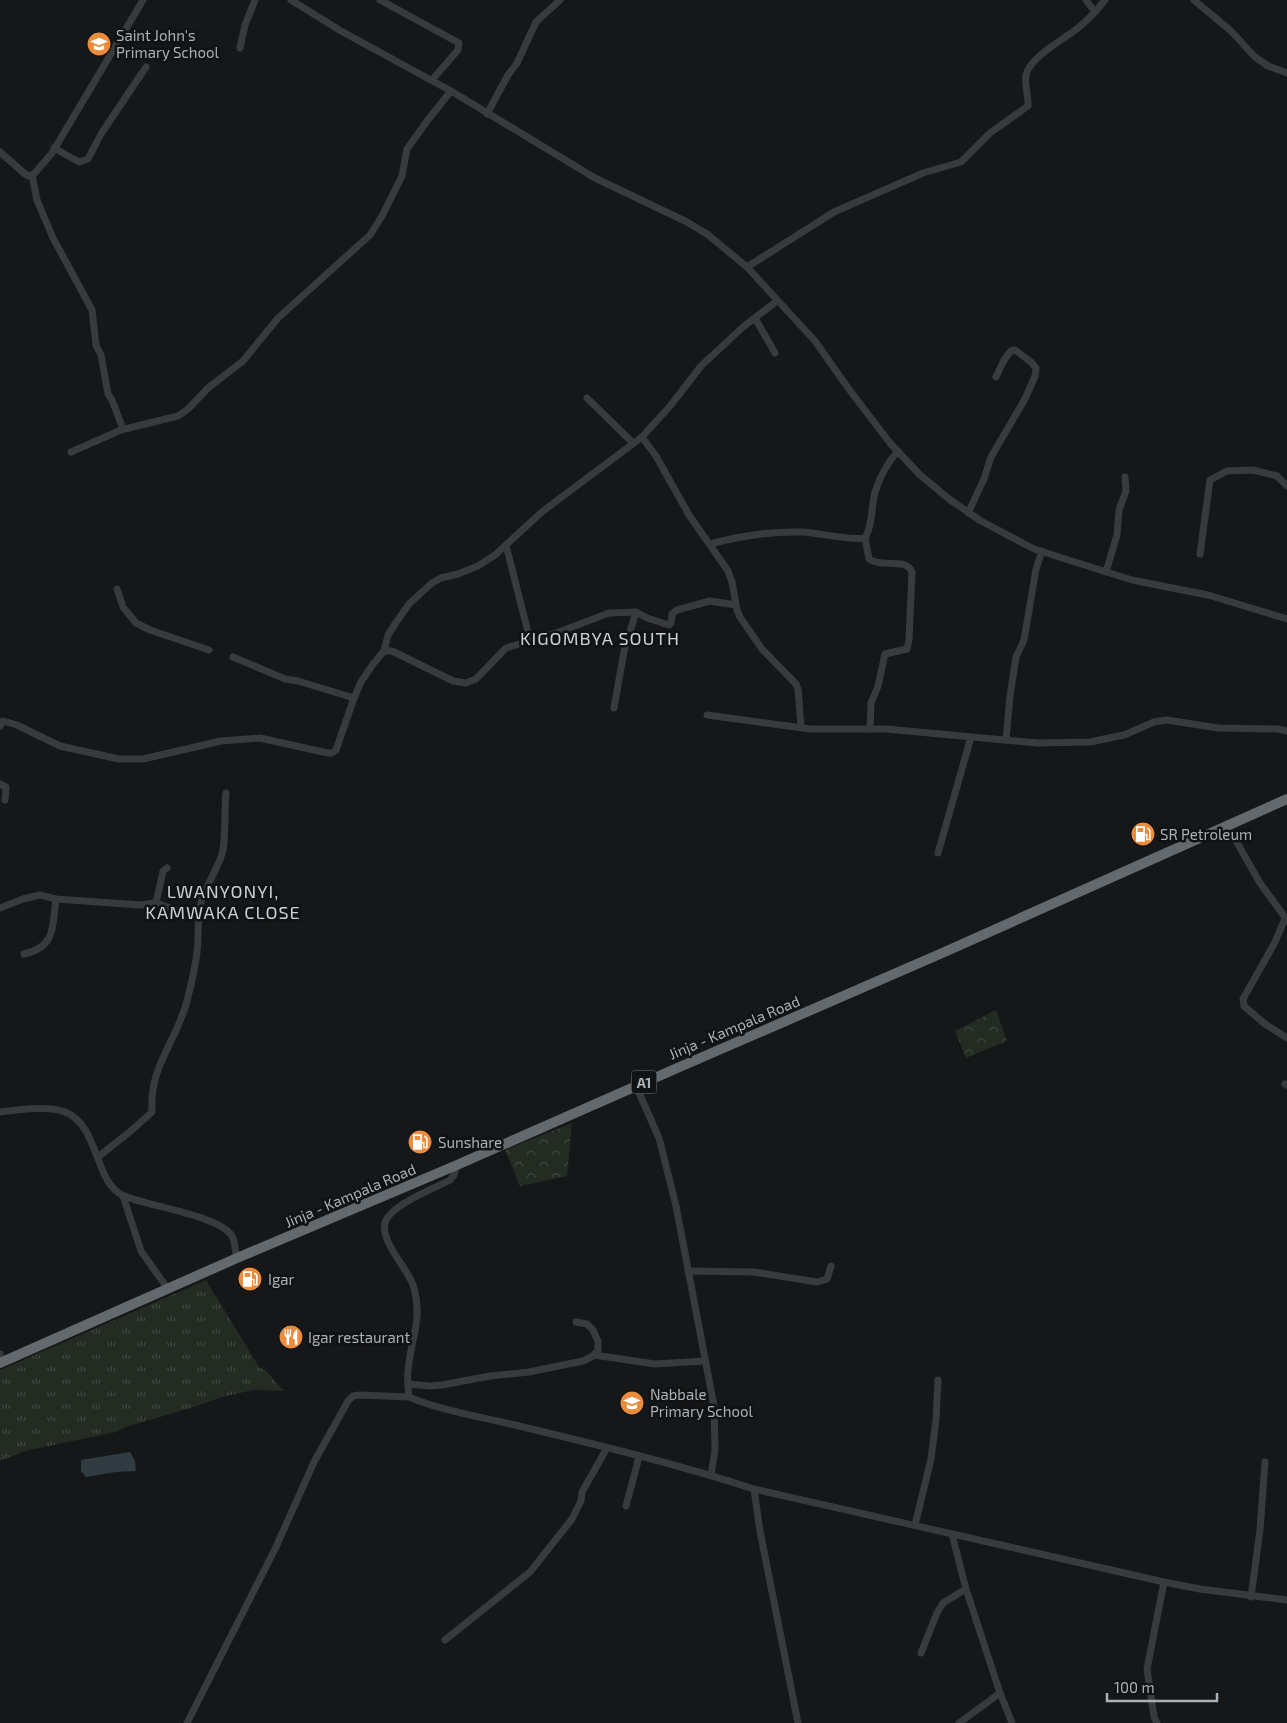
<svg xmlns="http://www.w3.org/2000/svg" width="1287" height="1723" font-family="'Exo 2',sans-serif">
<style>
.grass{fill:url(#grass-tufts)}
.park{fill:url(#park-crowns)}
.water{fill:#303c41}
.lines{fill:none;stroke-linecap:round;stroke-linejoin:round}
.minor{stroke:#383a3d;stroke-width:7}
.highway{stroke:#64696e;stroke-width:10}
.labels{text-anchor:middle;dominant-baseline:central;stroke-width:5;stroke-linejoin:round;paint-order:stroke}
.shield{fill:#111213;stroke:#7b8186;stroke-width:1}
.shield-label{font-size:14px;font-weight:bold;fill:#a9b1b8}
.poi-label{font-size:15px;fill:#a9b1b8;stroke:#111213;text-anchor:start}
.street-label{font-size:15px;fill:#a9b1b8;stroke:#111213}
.quarter-label{font-size:18px;letter-spacing:1px;fill:#cacfd4;stroke:#111213}
</style>
<defs>
<pattern id="grass-tufts" width="24" height="20" patternUnits="userSpaceOnUse" patternTransform="scale(1.25)"><rect width="24" height="20" fill="#232b23"/><path d="M3 7l-1-3M5 7V3M7 7l1-3M15 17l-1-3M17 17v-4M19 17l1-3" fill="none" stroke="#404741"/></pattern>
<pattern id="park-crowns" width="20" height="18" patternUnits="userSpaceOnUse" patternTransform="scale(1.25)"><rect width="20" height="18" fill="#232b23"/><path d="M2 6a3 3 0 1 1 6 0M12 15a3 3 0 1 1 6 0" fill="none" stroke="#404741"/></pattern>
</defs>
<rect width="100%" height="100%" fill="#161718"/>
<path class="grass" d="M206,1280L259,1367C271,1372 275,1383 284,1391L253,1390L222,1397L191,1408L129,1426L116,1432L25,1451L0,1461V1370Z"/>
<g class="park">
<path d="M996,1010L1007,1041L966,1058L955,1031Z"/>
<path d="M572,1123L567,1176L520,1186L505,1150Z"/>
</g>
<path class="water" d="M130,1452L135,1461L136,1471L116,1472L86,1477L81,1471V1460Z"/>
<g class="lines">
<g class="minor">
<path d="M291,0L341,31L451,91L595,178L687,222L707,234L747,267L815,341L848,388L890,443L919,474L949,499L981,521L1034,549L1056,556L1132,580L1208,595L1287,619"/>
<path d="M380,0L459,43L458,50L432,80"/>
<path d="M1086,0L1095,12"/>
<path d="M1194,0L1231,31L1255,57L1268,66L1287,73"/>
<path d="M240,48L245,25L255,0"/>
<path d="M487,114L508,75L517,63L536,22L560,0"/>
<path d="M54,148L79,162L88,159L101,134L146,67"/>
<path d="M0,152L25,174L29,176L34,174L52,153L143,0"/>
<path d="M32,175L37,200L53,238L92,310L96,345L101,355L108,394L112,400L123,429"/>
<path d="M747,267L834,212L923,173L961,162L990,133L1028,106C1029,96 1024,86 1026,75C1029,58 1064,39 1078,28C1088,20 1097,10 1105,0"/>
<path d="M755,318L775,353"/>
<path d="M587,398L633,443"/>
<path d="M642,437L656,456L689,515L728,571L732,582L737,610L740,617L762,649L796,684L798,689L801,727"/>
<path d="M71,452L121,430L178,416L188,409L208,388L243,361L278,318L370,235L382,216L402,176L407,149L427,121L451,91"/>
<path d="M968,513L984,479L991,457L1025,399L1035,376L1036,368L1031,362L1015,350L1011,351L1004,360L996,377"/>
<path d="M865,538L869,559C881,568 906,557 912,572L909,640L907,649L885,654L878,686L871,703L870,729"/>
<path d="M710,544C740,536 771,531 803,532C819,533 852,541 865,538C873,525 871,507 875,492C880,477 887,463 898,451"/>
<path d="M506,545L530,640"/>
<path d="M1200,554L1210,480L1227,471L1253,470L1277,476L1287,486"/>
<path d="M1106,572L1117,535L1119,510L1126,491L1125,477"/>
<path d="M117,589L123,607L136,623L150,630L209,650"/>
<path d="M384,651H392L453,681L466,683L476,679L506,648L559,632L609,613L636,612L647,618L669,625L671,623L672,614L677,610L710,601L736,605"/>
<path d="M233,657L285,679L298,681L354,698L361,682L373,664L384,651L388,635L395,624L409,604L421,593L432,583L441,578L458,574L478,566L495,555L543,511L642,437L671,405L701,366L743,327L777,301"/>
<path d="M614,708L624,651L636,612"/>
<path d="M707,715L810,729H886L1038,743L1090,742L1109,738L1124,735L1154,722L1167,720L1218,728L1278,729L1287,731"/>
<path d="M0,726L3,721L17,725L60,746L119,759H143L221,741L260,738L328,753H332L336,750L354,698"/>
<path d="M1006,740L1010,696L1016,657L1024,640L1036,569L1042,551"/>
<path d="M0,784L6,787L5,800"/>
<path d="M1227,825L1260,883L1287,920"/>
<path d="M938,853L971,737"/>
<path d="M167,868L163,871L156,903L198,918"/>
<path d="M0,908L23,899L40,895L56,899L140,905L156,903"/>
<path d="M1285,919L1274,944L1243,999L1244,1006L1265,1024L1287,1038"/>
<path d="M24,954C57,947 52,925 56,899"/>
<path d="M1285,1084L1287,1085"/>
<path d="M636,1086L659,1138L676,1206L714,1406L715,1450L711,1475"/>
<path d="M0,1112C18,1110 48,1105 65,1112C99,1125 94,1181 122,1195C145,1206 219,1215 232,1236C235,1241 235,1251 237,1258"/>
<path d="M98,1157L132,1130L152,1112C149,1066 176,1043 187,1001C191,985 195,969 197,952C199,937 197,922 200,907C204,886 219,869 223,850C226,832 224,812 226,793"/>
<path d="M457,1165L454,1175L450,1180C433,1189 395,1203 386,1220C377,1240 409,1268 414,1288C423,1321 410,1341 408,1371C407,1380 408,1389 409,1397C445,1412 483,1417 519,1426C598,1445 677,1464 754,1489L1164,1582L1200,1589L1287,1600"/>
<path d="M123,1196L141,1251L168,1289"/>
<path d="M688,1271L754,1272L817,1282L827,1279L831,1266"/>
<path d="M0,1354L2,1362"/>
<path d="M594,1355L655,1364L704,1361"/>
<path d="M408,1384L430,1386L442,1385L490,1376L529,1372L583,1361L593,1356L598,1350V1341L593,1330L587,1324L576,1322"/>
<path d="M754,1489L760,1531L798,1723"/>
<path d="M626,1506L639,1457"/>
<path d="M915,1525L931,1459L936,1420L938,1380"/>
<path d="M952,1534L966,1589L1000,1693L1012,1723"/>
<path d="M1251,1597L1260,1530L1265,1462"/>
<path d="M445,1640L530,1572L572,1519L581,1501L582,1492L607,1448"/>
<path d="M921,1653L937,1613L943,1603L966,1589"/>
<path d="M187,1723L276,1547L314,1462L348,1401L353,1396L360,1395L409,1397"/>
<path d="M959,1723L1000,1693"/>
<path d="M1157,1723L1154,1717L1147,1669L1164,1582"/>
</g>
<path class="highway" d="M0,1363L237,1258L457,1165L675,1069L940,954L1287,799"/>
</g>
<defs>
<symbol id="school-disc" viewBox="-11 -11 22 22"><circle r="9.5" fill="#eb8c3c" stroke="#111213"/><path d="M0-5L7-2L0 1L-7-2ZM-4 1L0 2.5L4 1V4Q0 6-4 4Z" fill="#fff"/></symbol>
<symbol id="fuel-disc" viewBox="-11 -11 22 22"><circle r="9.5" fill="#eb8c3c" stroke="#111213"/><path d="M-5.5-6h7V0h2V4h1.3V-2.5L3-4.5l.8-.8L6-3V5H2.5V1h-1V6h-7ZM-4.2-4.7v3.2H.2V-4.7Z" fill="#fff"/></symbol>
<symbol id="restaurant-disc" viewBox="-11 -11 22 22"><circle r="9.5" fill="#eb8c3c" stroke="#111213"/><path d="M-5-6h1v4h1v-4h1v4h1v-4h1v5L-1.5 .5V6h-2V.5L-5-1ZM5-6V6H3V1.5H1.5Q1.5-4 5-6Z" fill="#fff"/></symbol>
</defs>
<g fill-rule="evenodd">
<use href="#school-disc" x="85" y="30" width="28" height="28"/>
<use href="#fuel-disc" x="1129" y="820" width="28" height="28"/>
<use href="#fuel-disc" x="406" y="1128" width="28" height="28"/>
<use href="#fuel-disc" x="236" y="1265" width="28" height="28"/>
<use href="#restaurant-disc" x="277" y="1323" width="28" height="28"/>
<use href="#school-disc" x="618" y="1389" width="28" height="28"/>
</g>
<g class="labels">
<rect class="shield" x="631.5" y="1070.5" width="25" height="23" rx="4"/>
<g class="shield-label">
<text x="644" y="1082">A1</text>
</g>
<g class="poi-label">
<text x="116" y="35">Saint John's<tspan x="116" dy="17">Primary School</tspan></text>
<text x="1160" y="834">SR Petroleum</text>
<text x="438" y="1142">Sunshare</text>
<text x="268" y="1279">Igar</text>
<text x="308" y="1337">Igar restaurant</text>
<text x="650" y="1394">Nabbale<tspan x="650" dy="17">Primary School</tspan></text>
</g>
<g class="street-label">
<text transform="translate(734 1027) rotate(-23)">Jinja - Kampala Road</text>
<text transform="translate(350 1195) rotate(-23)">Jinja - Kampala Road</text>
</g>
<g class="quarter-label">
<text x="600" y="638">KIGOMBYA SOUTH</text>
<text x="223" y="891">LWANYONYI,<tspan x="223" dy="21">KAMWAKA CLOSE</tspan></text>
</g>
</g>
<path d="M1107 1693v8h110v-8" fill="none" stroke="#a9b1b8" stroke-width="2.5"/>
<text x="1114" y="1693" font-size="15" fill="#a9b1b8" stroke="#111213" stroke-width="4" paint-order="stroke">100 m</text>
</svg>
